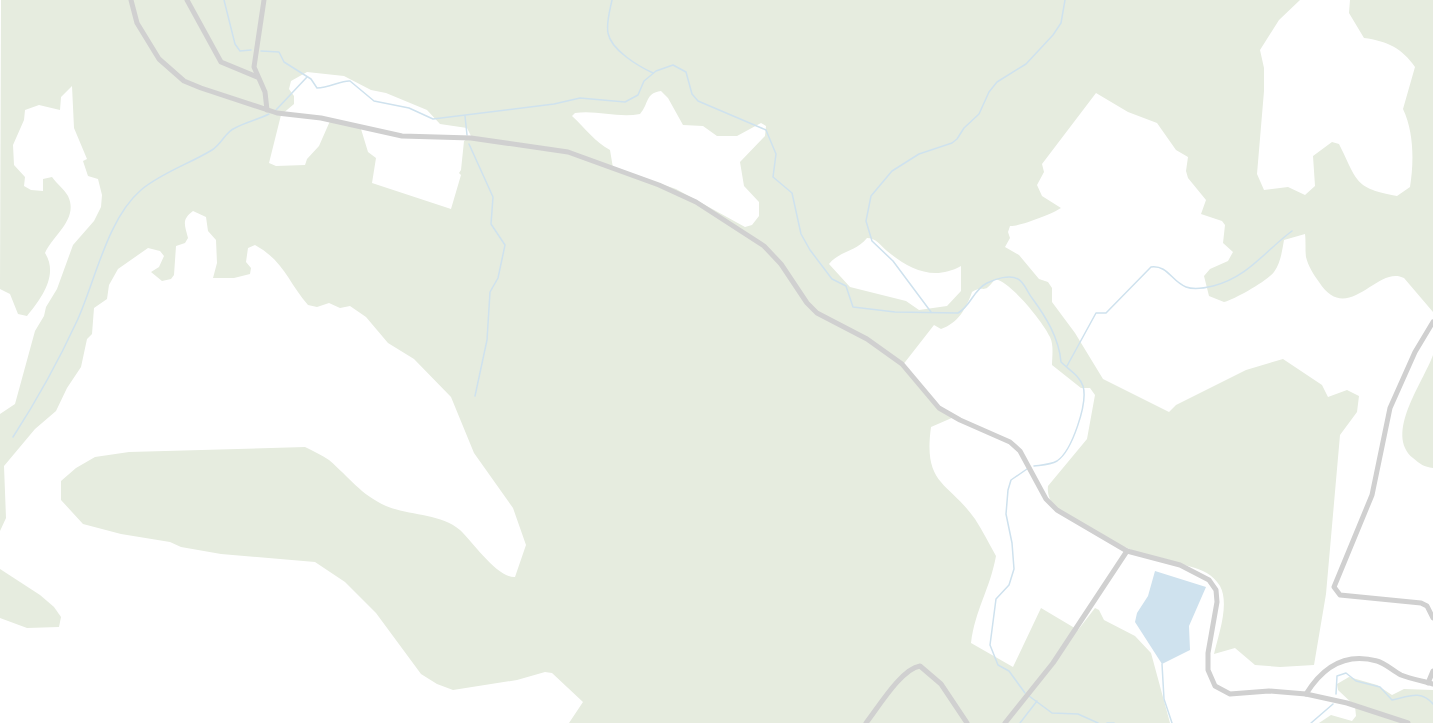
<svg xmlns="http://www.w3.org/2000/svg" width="1433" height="723" font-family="Montserrat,sans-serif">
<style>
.green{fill:#e6ecdf;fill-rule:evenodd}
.water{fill:#cfe2ee}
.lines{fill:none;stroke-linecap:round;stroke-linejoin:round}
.stream{stroke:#cfe2ee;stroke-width:1.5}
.street{stroke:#d0d0d0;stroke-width:5}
</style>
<rect width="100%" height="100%" fill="#fff"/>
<g class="green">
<path d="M1,0H1300L1279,20L1260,50L1264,68V91L1257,174L1264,190L1288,187L1305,195L1315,186L1313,156L1332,142L1339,144C1358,182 1354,188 1397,196L1410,187C1414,162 1414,132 1403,109L1415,67C1402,48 1387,41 1364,38L1349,13L1350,0H1433V312L1404,278C1377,264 1348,327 1319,282C1314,275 1308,266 1306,257C1305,250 1306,241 1305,234L1284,240C1282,251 1281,262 1274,272C1267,281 1235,299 1224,302L1209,296L1204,276L1210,269L1228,261L1233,252L1223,243L1225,225L1222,221L1201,214L1206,200L1188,178L1186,171L1188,157L1176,150L1157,123L1128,112L1096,93L1042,164L1044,172L1037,185L1042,196L1061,208C1054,213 1019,227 1010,226L1008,232L1010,238L1005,247L1019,255L1039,279L1048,282L1052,288V302L1075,333L1103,379L1169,412L1176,405L1246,370L1283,359L1322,385L1328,397L1347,390L1359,396L1357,412L1340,435L1326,594L1314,665L1280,667L1255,665L1235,648L1214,654C1218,636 1230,604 1220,586C1206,563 1176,566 1154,558C1125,549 1078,527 1056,507C1050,502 1047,494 1048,486L1087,439L1095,395L1090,388H1081L1052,365C1052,357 1054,345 1050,337C1043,322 1011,282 995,279C983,296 985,284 972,292C966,309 958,323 941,329L934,325L902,366L940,410L954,417L931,427C923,486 948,481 975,519C983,531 989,544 996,556C990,589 975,610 971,643L1013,667L1041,608L1078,630L1095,608L1099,610L1104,620L1135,636L1151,653L1170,723H569L583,702L552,673L545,672L517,680L453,690L437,684L421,674L376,613L345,582L315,562L221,554L181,547L170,542L121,534L83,524L61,500V481L76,468L95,457L129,452L305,447C313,451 322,455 329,460C350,478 360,494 386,506C410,516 440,513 460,530C473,542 497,578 515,577L526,545L513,508L474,453L451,397L414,359L388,343L366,317L350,306L340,308L329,303L317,307L308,305C288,282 284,261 255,245L248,248L246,262L251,268L250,274L234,278H213L217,263L216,240L208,231L206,217L193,211C181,220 185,225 188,238L185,243L176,246L174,275L171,279L162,281L151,272L159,267L164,256L160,251L148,248L118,269L109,285L107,299L94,308L92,334L87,339L81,367L67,388L56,411L35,429L4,466L6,518L0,531V414L15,404L35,331L44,316L46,307L57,289L73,245L94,221L101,207L102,195L98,179L88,176L83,161L87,159L74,128L72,86L61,97L60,110L39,105L25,110L24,120L13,145L14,165L25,177L24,186L31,190L43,191V179L52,177C57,184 64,189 68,196C79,219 53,235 45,253C59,275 41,299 27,316L18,314L10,294L0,289ZM307,72L344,76L371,90L386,93L427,110L440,124L467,128L471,136L464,141L461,170L459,173L461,175L451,209L372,183L376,158L368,152L361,129L330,121L319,146L307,159L305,165L276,166L269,163L281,115L294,104V96L289,89L291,81ZM661,91L668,98L683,125L703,126L717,136H737L761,123L766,126L765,136L740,162L744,186L759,202V216L752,225L745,227L676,189L613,168L610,150C595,142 585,128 572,116L575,113C597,110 618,118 640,114C649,104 645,93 661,91ZM867,238C876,238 880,245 887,251C910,270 934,281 961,266V291L947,306L919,310L906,301L850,287L829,264C839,251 856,252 867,238Z"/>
<path d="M1433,355V468C1424,467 1420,464 1413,458C1384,434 1423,383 1433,355Z"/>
<path d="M0,569L40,595L54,607L61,617L59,627L27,628L0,618Z"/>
<path d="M1349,677L1377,685L1392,695L1404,689L1433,690V723H1319L1331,715L1352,721L1356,716L1355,706L1338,690L1337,684Z"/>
</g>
<path class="water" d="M1155,571L1206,587L1189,626L1190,650L1162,664L1135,622L1137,613L1148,596Z"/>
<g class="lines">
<g class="stream">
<path d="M224,0L235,44L240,51L251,50"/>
<path d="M612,0C610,10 606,23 608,33C611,50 638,66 653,73"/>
<path d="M261,51L279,52L284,62L311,79L317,88C329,88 342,80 350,81L374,101L409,108L433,119L554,104L580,98L625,102L638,95L644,81L656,71L673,65L686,72L692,94L698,101L766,130L776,154L773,177L792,193L801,234L810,250L832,279L846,286L853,307L895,312L958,313C971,306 973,290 987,283C995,279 1010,274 1018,279C1025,283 1027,292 1032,298C1046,317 1059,338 1061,362C1069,370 1079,375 1083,386C1088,403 1072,451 1057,461C1050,465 1041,465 1034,466"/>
<path d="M276,110L307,77"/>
<path d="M465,116L467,135"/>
<path d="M469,144L493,197L491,224L505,245L498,278L490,292L487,340L475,396"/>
<path d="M931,312L893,261L872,241L866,221L871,196L892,171L919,154L952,143L957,139L964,128L979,114L989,92L997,82L1026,64L1053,35L1061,23L1065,0"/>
<path d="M1067,366L1096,313H1106L1151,267C1168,265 1171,281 1186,287C1194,290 1205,288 1213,286C1248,277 1265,251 1292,231"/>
<path d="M13,437C37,400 58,362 77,321C95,282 107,219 141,190C161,173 189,164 212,150C222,144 225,132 235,128C246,122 257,120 269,114"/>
<path d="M1162,664L1164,699L1172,723"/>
<path d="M1025,693L1009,671L998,665L990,645L996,599L1009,585L1014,569L1012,543L1006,514L1008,490L1011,480L1027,469"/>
<path d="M1336,694L1337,676L1346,673L1356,681L1380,687L1392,700C1407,697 1421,689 1433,704"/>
<path d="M1029,696L1052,713L1078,714L1098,723"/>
<path d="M1020,723L1037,701"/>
<path d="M1107,723H1114"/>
<path d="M1311,723L1333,704"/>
</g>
<g class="street">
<path d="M131,0L137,23L159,59L184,81L201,88L277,113L321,118L402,136L471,138L568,152L659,185L696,202L764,246L781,264L807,303L817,313L867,339L902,364L939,408L960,420L1010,442L1020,451L1046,499L1057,510L1127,551L1180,565L1209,580L1216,590L1217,602L1208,653V670L1215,686L1230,694L1269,691L1306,694L1347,703L1408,723"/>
<path d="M187,0L221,62L257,77"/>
<path d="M264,0L254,67L265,92L267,110"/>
<path d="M1433,322L1415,352L1390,408L1372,495L1334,587L1340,595L1421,603L1427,606L1433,618"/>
<path d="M1428,683L1433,671"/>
<path d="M1306,694C1322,668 1345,652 1377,661C1385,663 1393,671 1401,675C1411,679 1423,681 1433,684"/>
<path d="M866,723C878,708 901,669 920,666L941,684L967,723"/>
<path d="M1005,723L1053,663L1127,551"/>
</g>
</g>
</svg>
